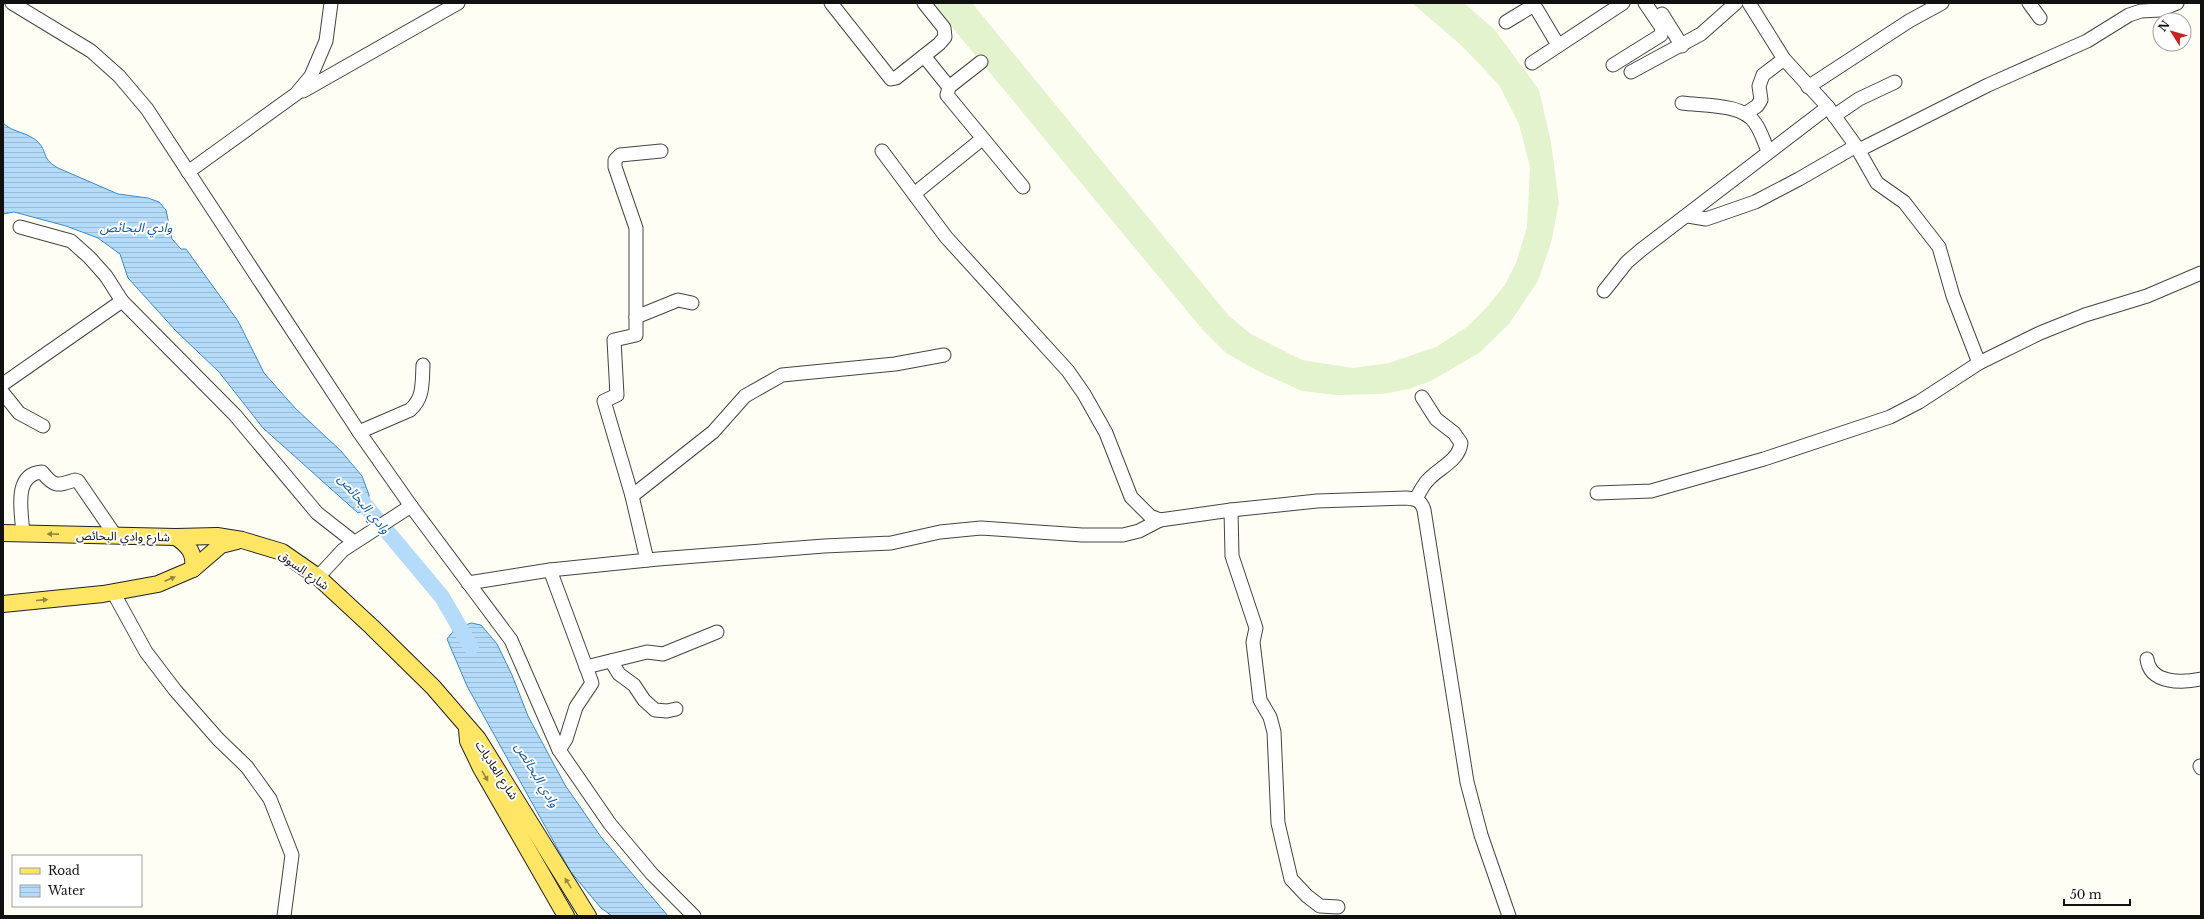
<svg xmlns="http://www.w3.org/2000/svg" width="2204" height="919" font-family="'Libre Baskerville','Noto Sans Arabic',serif">
<style>
.pitch{fill:#e3f3cd}
.water{fill:url(#water-rules);stroke:#378bd6}
.lines{fill:none;stroke-linecap:round;stroke-linejoin:round}
.river{stroke:#b5dbfa;stroke-width:16}
.minor-casing{stroke:#444;stroke-width:15}
.major-casing{stroke:#222;stroke-width:18}
.minor{stroke:#fff;stroke-width:13}
.major{stroke:#ffe564;stroke-width:16}
.oneway{fill:#94863f}
.labels{text-anchor:middle;dominant-baseline:central;stroke-width:4;stroke-linejoin:round;paint-order:stroke}
.street-label{font-size:12px;fill:#111;stroke:#fff}
.water-label{font-size:13px;font-style:italic;fill:#105cac;stroke:#fff}
</style>
<defs>
<pattern id="water-rules" width="6" height="5" patternUnits="userSpaceOnUse"><rect width="6" height="5" fill="#b5dbfa"/><path d="M0 2.5h6" fill="none" stroke="#9bbbd5"/></pattern>
</defs>
<rect width="100%" height="100%" fill="#fffef4"/>
<path class="pitch" d="M932,3H972L1229,316L1251,334L1302,360L1353,368L1389,363L1436,347L1467,327L1486,308L1504,286L1516,263L1527,227L1530,167L1519,124L1499,85L1462,46L1412,3H1464L1495,30L1539,90L1551,142L1559,203L1551,243L1538,281L1509,324L1479,353L1431,381L1409,389L1382,394L1336,395L1302,391L1260,372L1226,353L1202,329Z"/>
<g class="water">
<path d="M3,123C13,133 29,132 39,143C48,154 42,159 58,168L118,194L148,198L159,202L166,210L172,239L181,249H186L238,321L264,373L295,408L341,451L362,476L369,495L368,509L358,513L263,428L219,372L176,331L128,278L120,254L98,238L66,226L14,212L3,214Z"/>
<path d="M471,623L481,625L497,644L512,675L528,716L565,785L601,837L668,916H612L601,908L570,871L467,686L447,639L455,629Z"/>
</g>
<g class="lines">
<path class="river" d="M355,493L442,597L471,647"/>
<defs>
<g id="minor">
<path d="M12,3L91,51L119,76L147,109L359,432L411,506L511,640L559,750L610,824L652,874L694,916"/>
<path d="M831,3L891,79L896,78L939,44L945,37L944,28L924,3"/>
<path d="M1533,3L1558,45"/>
<path d="M1749,3L1784,59L1828,107L1856,146L1877,183L1904,202L1939,247L1953,296L1979,363"/>
<path d="M2029,3L2040,18"/>
<path d="M1662,14L1682,46"/>
<path d="M1506,22L1534,5"/>
<path d="M924,56L949,87"/>
<path d="M981,62L949,87L947,95L1023,187"/>
<path d="M1532,63L1623,3"/>
<path d="M1613,65L1661,35L1662,28L1645,3"/>
<path d="M1631,72L1701,34L1736,3"/>
<path d="M1808,87L1909,21L1942,3"/>
<path d="M303,91L458,3"/>
<path d="M1682,103C1703,106 1742,103 1755,123C1761,131 1764,142 1768,151"/>
<path d="M1745,114L1757,106L1761,100L1759,86L1763,75L1784,59"/>
<path d="M1834,116L1859,99L1895,82"/>
<path d="M1859,150L1988,85L2087,41L2129,15L2141,11L2160,10L2177,3"/>
<path d="M882,151L946,237L1068,371L1084,394L1106,433L1131,497L1150,516L1160,520L1231,510L1317,501L1406,498C1416,499 1421,500 1424,510L1467,782L1481,835L1509,916"/>
<path d="M188,172L296,94L311,76L326,41L331,3"/>
<path d="M914,194L982,139"/>
<path d="M1688,216L1706,219L1755,202L1799,179L1856,146"/>
<path d="M20,227L71,241L89,257L106,276L122,301L235,415L317,513L354,542"/>
<path d="M1604,291L1627,262L1641,250L1828,107"/>
<path d="M636,317L678,300L692,303"/>
<path d="M3,384L122,301"/>
<path d="M3,393L19,413L43,426"/>
<path d="M359,432L410,410C424,398 422,383 423,365"/>
<path d="M1597,493L1651,491L1764,459L1890,417L1919,402L1979,363L2040,333L2085,315L2147,296L2201,273"/>
<path d="M632,496L713,432L745,396L782,375L895,364L944,355"/>
<path d="M1416,499C1420,491 1424,483 1430,478C1441,467 1459,460 1461,443L1454,433L1436,419L1422,397"/>
<path d="M1231,510L1232,556L1256,628L1253,642L1260,700L1270,717L1274,732L1278,823L1291,879L1307,896L1320,906L1338,907"/>
<path d="M23,534C22,514 12,474 42,472C54,487 57,486 75,480L78,481L115,535"/>
<path d="M647,560L632,496L604,401L617,395L614,340L636,335V228L615,167V160L620,155L661,151"/>
<path d="M550,570L592,683L576,707L566,739L559,750"/>
<path d="M318,577L343,550L411,506"/>
<path d="M468,583L550,570L658,559L824,546L891,543L940,532L981,528L1082,535H1123L1139,531L1160,520"/>
<path d="M113,592L146,652L175,690L218,739L247,767L270,799L292,855L284,916"/>
<path d="M2147,659C2150,684 2182,683 2201,679"/>
<path d="M611,661L619,674L634,685L644,700L655,710L667,711L676,709"/>
<path d="M586,667L647,652L663,654L717,632"/>
<path d="M2200,766L2201,768"/>
</g>
<g id="major">
<path d="M3,533L176,537L217,536L242,540L282,552L318,577L372,627L433,687L478,739L588,916"/>
<path d="M176,537C189,546 195,553 193,569"/>
<path d="M3,604L103,594L158,584L193,569L221,545L237,541"/>
<path d="M467,729L468,741L481,768L566,916"/>
</g>
</defs>
<use href="#minor" class="minor-casing"/>
<use href="#major" class="major-casing"/>
<use href="#minor" class="minor"/>
<use href="#major" class="major"/>
</g>
<defs><path id="oneway-solid" d="M-6-.8H1V-3.2L6.5 0L1 3.2V.8H-6Z"/></defs>
<g class="oneway">
<use href="#oneway-solid" transform="translate(53 534) rotate(-179)"/>
<use href="#oneway-solid" transform="translate(170 579) rotate(-23)"/>
<use href="#oneway-solid" transform="translate(42 600) rotate(-5)"/>
<use href="#oneway-solid" transform="translate(485 776) rotate(60)"/>
<use href="#oneway-solid" transform="translate(568 883) rotate(-122)"/>
</g>
<g class="labels">
<g class="street-label">
<text transform="translate(123 536) rotate(1)">شارع وادي البحائص</text>
<text transform="translate(304 570) rotate(35)">شارع السوق</text>
<text transform="translate(497 770) rotate(57)">شارع العاديات</text>
</g>
<g class="water-label">
<text x="136" y="227">وادي البحائص</text>
<text transform="translate(364 504) rotate(50)">وادي البحائص</text>
<text transform="translate(537 775) rotate(59)">وادي البحائص</text>
</g>
</g>
<rect width="2204" height="919" fill="none" stroke="#111111" stroke-width="8"/>
<rect x="12" y="855" width="130" height="52" fill="#ffffff" stroke="#a0a0a0"/>
<rect x="20" y="868" width="20" height="6" fill="#ffe564" stroke="#a0a0a0"/>
<text x="48" y="875" font-size="12" fill="#111111">Road</text>
<rect x="20" y="885" width="20" height="12" fill="url(#water-rules)" stroke="#a0a0a0"/>
<text x="48" y="895" font-size="12" fill="#111111">Water</text>
<g transform="translate(2172 32) rotate(307)"><circle r="19" fill="#ffffff" stroke="#a0a0a0"/>
<path d="M0-3L7 15L0 10L-7 15Z" fill="#ca231f"/>
<text y="-6" font-size="11" font-weight="bold" text-anchor="middle" fill="#111111">N</text>
</g>
<path d="M2064 899v6h66v-6" fill="none" stroke="#111111" stroke-width="2"/>
<text x="2070" y="899" font-size="12" fill="#111111" stroke="#ffffff" stroke-width="3" paint-order="stroke">50 m</text>
</svg>
